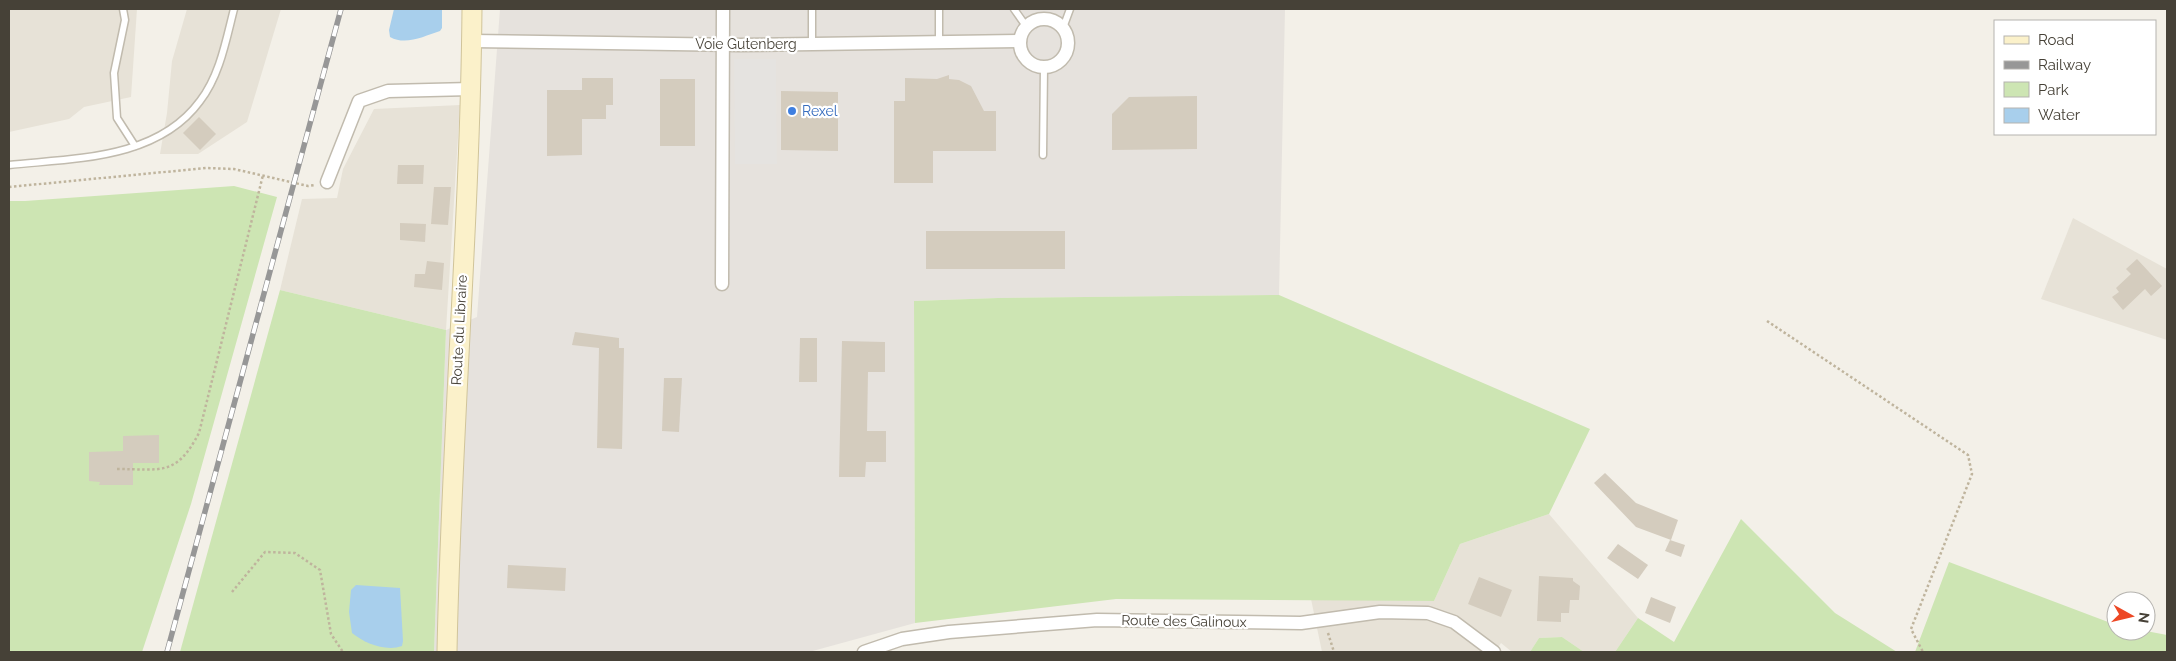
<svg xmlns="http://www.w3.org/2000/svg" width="2176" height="661" font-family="Raleway,sans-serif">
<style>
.residential{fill:#e7e2d7}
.industrial{fill:#e6e2dd}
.green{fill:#cde5b3}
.parking{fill:#e5e3e0}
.water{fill:#a8cfec}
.building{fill:#d4ccbe}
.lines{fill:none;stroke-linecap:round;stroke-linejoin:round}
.service-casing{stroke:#c1bbae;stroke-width:9}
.minor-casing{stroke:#c1bbae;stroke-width:15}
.secondary-casing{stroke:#d0c49a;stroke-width:21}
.path{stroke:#bfb49d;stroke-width:2.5;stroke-dasharray:2.5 2.5;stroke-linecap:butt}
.service{stroke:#fff;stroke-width:6}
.minor{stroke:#fff;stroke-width:12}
.secondary{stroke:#fbf1ca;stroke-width:19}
.rail-casing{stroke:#979797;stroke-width:5.5}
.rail{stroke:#fff;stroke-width:4;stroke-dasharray:11;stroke-linecap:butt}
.shop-dot{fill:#3f7fe0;stroke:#fff;stroke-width:2}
.labels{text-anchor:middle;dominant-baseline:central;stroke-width:4.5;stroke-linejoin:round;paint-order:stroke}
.street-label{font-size:14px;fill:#464137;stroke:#fff}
.shop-label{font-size:14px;fill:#366cbe;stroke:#fff;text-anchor:start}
</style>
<rect width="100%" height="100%" fill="#f3f0e8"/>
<g class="residential">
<path d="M9,9H137L131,97L84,107L69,119L9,132Z"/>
<path d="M187,9H281L247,122L198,154H160L167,113L172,61Z"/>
<path d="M460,105L446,330L280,290L302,199L337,198L343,169L374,109Z"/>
<path d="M2073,218L2167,269V340L2041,299Z"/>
<path d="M1549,514L1638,618L1615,652H1584L1562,637L1539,638L1530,652H1512L1501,643L1495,652H1322L1311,599L1434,601L1460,544Z"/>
</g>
<path class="industrial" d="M500,9H1285L1279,295L998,298L914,301L915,623L809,652H434L446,330L477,317Z"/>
<g class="green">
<path d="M234,186L277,197L191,504L142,652H9V201H25Z"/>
<path d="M280,290L446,330L434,652H180Z"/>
<path d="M1279,295L1590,429L1549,514L1460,544L1434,601L1116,599L915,623L914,301L998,298Z"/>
<path d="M1741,519L1835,613L1897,652H1615L1638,618L1674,642Z"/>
<path d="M1949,562L2116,625V631H2146L2167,635V652H1915Z"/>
<path d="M1562,637L1584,652H1530L1539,638Z"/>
</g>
<path class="parking" d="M734,59H776L777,164H735Z"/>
<g class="water">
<path d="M394,9H442V28L440,31C424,36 406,46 390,37L389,30Z"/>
<path d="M356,585L400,588L403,641L402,646C386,652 364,643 352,633L349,612L351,590Z"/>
</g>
<g class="building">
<path d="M949,75V79L959,80L971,86L984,111H996V151H933V183H894V101H905V78L937,79Z"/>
<path d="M582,78H613V105H606V119H582V155L547,156V90H582Z"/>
<rect x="660" y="79" width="35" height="67"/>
<path d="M781,91L838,92V151L781,150Z"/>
<path d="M1197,96V149L1112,150V114L1129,97Z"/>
<path d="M199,117L216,134L200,150L183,133Z"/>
<path d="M398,165H424L423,184H397Z"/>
<path d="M434,187H451L448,225L431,224Z"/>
<path d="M400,223L426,224L425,242L400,240Z"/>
<rect x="926" y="231" width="139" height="38"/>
<path d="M2137,259L2162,286L2151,296L2145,289L2123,310L2112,297L2119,292L2116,288L2131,274L2126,269Z"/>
<path d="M427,261L444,263L442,290L414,287L415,274H425Z"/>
<path d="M575,332L619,338V348H624L622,449L597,448L599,348L572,345Z"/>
<path d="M800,338H817V382H799Z"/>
<path d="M842,341L885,342V372H868L867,431H886V462H866L865,477H839Z"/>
<path d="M664,378H682L679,432L662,431Z"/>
<path d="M159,435V463H133V485H99L100,482L89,481V452L123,451V436Z"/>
<path d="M1605,473L1636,503L1678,520L1671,540L1636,527L1594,483Z"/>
<path d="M1670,540L1685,545L1681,557L1665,551Z"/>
<path d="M1618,544L1648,565L1638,579L1607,558Z"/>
<path d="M508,565L566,568L565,591L507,588Z"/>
<path d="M1539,576L1573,578V581L1580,586L1579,600H1570L1569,613H1561V622L1537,621Z"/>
<path d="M1479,577L1512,590L1501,617L1468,604Z"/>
<path d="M1651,597L1676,607L1670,623L1645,613Z"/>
</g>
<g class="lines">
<defs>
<g id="service">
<path d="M123,9L125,20L114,73L117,118L135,146"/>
<path d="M939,9V42"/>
<path d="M1014,9L1026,26"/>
<path d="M1063,28L1070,9"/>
<path d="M812,44V9"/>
<path d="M1043,155L1044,67"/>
<path d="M9,165C74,158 157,160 200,101C220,75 226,40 234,9"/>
</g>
<g id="minor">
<circle cx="1044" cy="43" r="24"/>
<path d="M472,41L739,45L1020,41"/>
<path d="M327,182L359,101L388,91L471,89"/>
<path d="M722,284L723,9"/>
<path d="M864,652L902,639L949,632L1097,620L1301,623L1380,612L1428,613L1454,622L1494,652"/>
</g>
<path id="secondary" d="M447,652C451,438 470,223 472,9"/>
</defs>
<use href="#service" class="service-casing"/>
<use href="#minor" class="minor-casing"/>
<use href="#secondary" class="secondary-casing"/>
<g class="path">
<path d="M9,187L206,168L234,169L308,186L315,185"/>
<path d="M1767,321L1968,455L1972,474L1911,629L1923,652"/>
<path d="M117,469C161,469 176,477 199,433L263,175"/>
<path d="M232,592L265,552L295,553L320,570L331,634L343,652"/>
<path d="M1328,633L1334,652"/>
</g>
<use href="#service" class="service"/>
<use href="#minor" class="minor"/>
<use href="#secondary" class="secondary"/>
<defs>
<path id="rail" d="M167,652L341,9"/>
</defs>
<use href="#rail" class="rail-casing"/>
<use href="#rail" class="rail"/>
</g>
<circle class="shop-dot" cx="792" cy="111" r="5"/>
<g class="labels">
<g class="street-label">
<text x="746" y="44">Voie Gutenberg</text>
<text transform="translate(459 330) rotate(-87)">Route du Libraire</text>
<text transform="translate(1184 621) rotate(1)">Route des Galinoux</text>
</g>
<g class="shop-label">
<text x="802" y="111">Rexel</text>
</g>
</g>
<rect width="2176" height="661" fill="none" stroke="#464137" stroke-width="20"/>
<rect x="1994" y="20" width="162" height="115" fill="#ffffff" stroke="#b5b3af"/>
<rect x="2004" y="36" width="25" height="8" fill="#fbf1ca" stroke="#b5b3af"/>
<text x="2038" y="45" font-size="15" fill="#464137">Road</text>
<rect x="2004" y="61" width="25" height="8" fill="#979797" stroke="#b5b3af"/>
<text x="2038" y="70" font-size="15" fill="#464137">Railway</text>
<rect x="2004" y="82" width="25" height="15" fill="#cde5b3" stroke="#b5b3af"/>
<text x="2038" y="95" font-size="15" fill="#464137">Park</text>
<rect x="2004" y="108" width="25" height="15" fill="#a8cfec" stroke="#b5b3af"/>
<text x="2038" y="120" font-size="15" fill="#464137">Water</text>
<g transform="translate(2131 616) rotate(98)"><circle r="24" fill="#ffffff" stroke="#b5b3af"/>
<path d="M0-4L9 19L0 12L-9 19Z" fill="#ed4825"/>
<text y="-8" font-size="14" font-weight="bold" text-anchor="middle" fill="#464137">N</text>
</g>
</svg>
